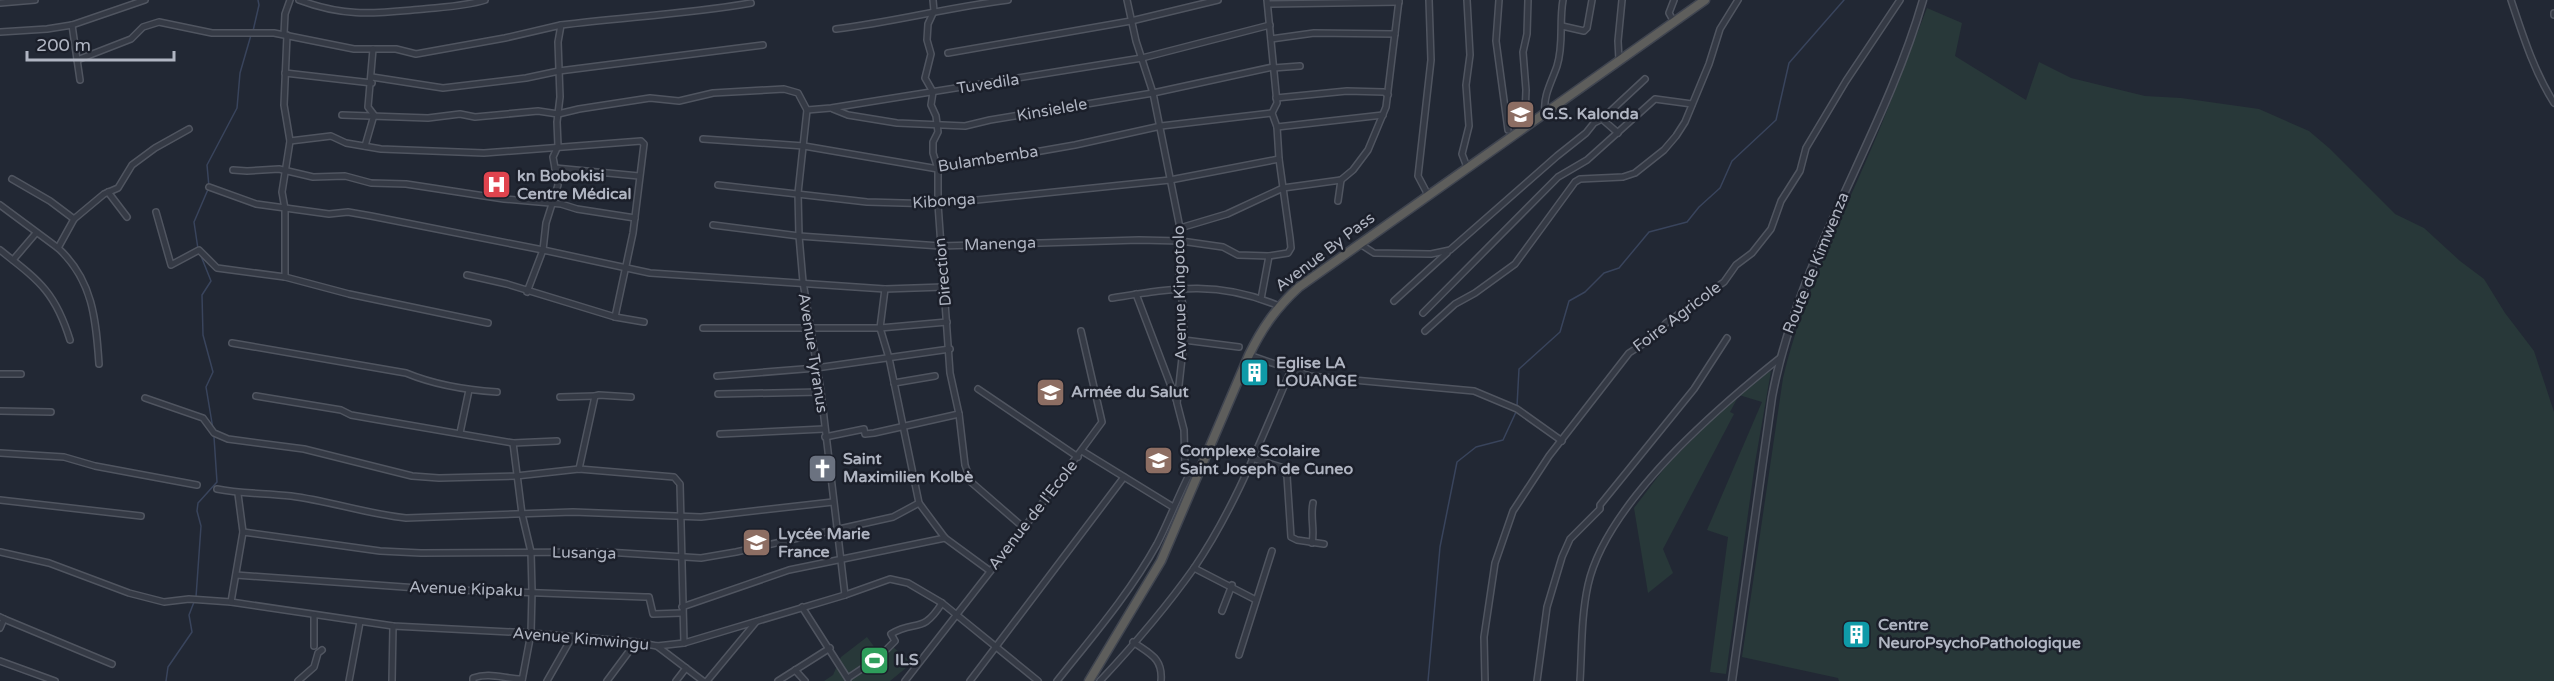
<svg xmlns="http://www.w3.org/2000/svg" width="2554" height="681" font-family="'Varela Round',sans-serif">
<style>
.green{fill:#283839}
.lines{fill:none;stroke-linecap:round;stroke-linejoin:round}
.stream{stroke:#39445c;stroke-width:1.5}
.minor-casing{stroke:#505560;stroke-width:8}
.tertiary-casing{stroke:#505560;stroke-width:9}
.trunk-casing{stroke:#404550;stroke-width:11}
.minor{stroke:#353a45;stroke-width:5}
.tertiary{stroke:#353a45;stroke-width:6}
.trunk{stroke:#5e5e5c;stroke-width:8}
.labels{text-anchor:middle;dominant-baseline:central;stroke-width:5;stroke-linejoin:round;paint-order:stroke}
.street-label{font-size:16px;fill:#b0b5c2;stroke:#1b1f2a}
.poi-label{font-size:16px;font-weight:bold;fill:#b0b5c2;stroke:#1b1f2a;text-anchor:start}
</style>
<rect width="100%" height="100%" fill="#222834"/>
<g class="green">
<path d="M1927,8L1962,23L1955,56L2026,100L2039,62L2071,78L2145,96L2181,98L2259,109L2309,131L2329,148L2395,214L2424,228L2460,261L2484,279L2505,313L2534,351L2554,412V681H1839L1838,678L1742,657L1783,378C1801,302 1835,232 1866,161C1888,111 1907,59 1927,8Z"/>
<path d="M1771,371L1755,463L1726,674L1710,672L1728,537L1707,530L1762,402L1739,395L1730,412L1734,414L1663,549L1673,573L1648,593L1634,508L1666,466L1751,381Z"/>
<path d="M867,637L878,652L893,647L912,663L890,681H824L833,675L841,657Z"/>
</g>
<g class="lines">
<g class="stream">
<path d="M253,31L259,5L258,0"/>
<path d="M198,249L194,222L209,187L207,165L237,108L240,73L251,35"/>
<path d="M201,256L211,281L202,295L203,335L213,372L206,387L213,429"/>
<path d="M1517,406L1519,369L1560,332L1569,301L1585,292L1604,273L1619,268L1649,232L1687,222L1699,207L1720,188L1732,161L1776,120L1789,63L1844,0"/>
<path d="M196,597L201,526L197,511L198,503L217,482L214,437"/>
<path d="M166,681L168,667L192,632L189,615L194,602"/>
<path d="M1428,681L1440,547L1457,462L1476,447L1503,440L1516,412"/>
</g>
<defs>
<g id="minor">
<path d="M299,0C347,18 376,13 424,9C444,7 466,6 485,0"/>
<path d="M933,0L934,11L928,24L927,40L931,54L925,78L933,92L931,105L936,116L938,132L933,142V153L938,169V204L950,373L959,414L965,465L971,482L1024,528"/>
<path d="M1127,0L1136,41L1153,93L1180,228L1179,287L1183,305L1184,340L1177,403L1184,430L1185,467L1190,473L1197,476"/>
<path d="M1467,0L1470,55L1466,85L1469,126L1462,154L1467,167"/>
<path d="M1499,0L1496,41L1508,130"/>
<path d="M1674,0L1669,13L1674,22"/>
<path d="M2511,0C2523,36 2534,71 2554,103"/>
<path d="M0,3L35,0"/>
<path d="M1268,4L1399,2"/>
<path d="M2554,13V15"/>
<path d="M72,25L80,80"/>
<path d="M561,25C624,17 688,14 751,3"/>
<path d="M1562,26L1584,31L1587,28L1592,0"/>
<path d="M836,29C894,22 950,7 1008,0"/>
<path d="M0,32L47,29L72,25L145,0"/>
<path d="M284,34L285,14L290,0"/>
<path d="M1271,39L1314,33L1395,34"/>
<path d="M948,53L1131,21L1218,0"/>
<path d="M77,60L131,39L143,27L159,22L212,33H274L354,49H396L416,54L505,38L561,25L558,42L560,97L557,122L558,146L553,157L558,185L546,223L543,250L527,292"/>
<path d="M1619,60L1618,41L1622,0"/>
<path d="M1273,68L1300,66"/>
<path d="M285,73L372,83"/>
<path d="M372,77L443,88L526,78L559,71L763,45"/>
<path d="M1276,98L1347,91L1384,92L1388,95"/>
<path d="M833,109L848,115L897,123L965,126L990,120L1153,93L1273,67"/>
<path d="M807,110L798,193L799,236L803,282L821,392L845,595"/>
<path d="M1545,111C1543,96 1552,81 1557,66C1564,44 1559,22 1563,0"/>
<path d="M342,115L428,118L460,114L475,117L538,111L558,114L579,109L650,98L679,101L713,93L784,89L798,93L807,110L831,108L1142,58L1270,25"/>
<path d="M1602,119L1618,133"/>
<path d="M1527,125L1525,116L1526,90L1523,52L1527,34L1528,0"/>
<path d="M1277,127L1383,115"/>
<path d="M703,139L804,146L938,169L1075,145L1161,126L1272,113"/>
<path d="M290,141L331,136L346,143L381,149L484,153L641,141L644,144L633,233L615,317L644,322"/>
<path d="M365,146L374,115L368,107L373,49"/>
<path d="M555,168L639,176"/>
<path d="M233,170L247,171L279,169L313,177L345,176L371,183L406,184L504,199L561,204L577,209L635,218"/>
<path d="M12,179L50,201L74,219"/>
<path d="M718,185L867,202L938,204L1170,180L1279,159"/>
<path d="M209,187L256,204L329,214L348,212L371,216L543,250L650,273L885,289L944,287"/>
<path d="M108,192L127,217"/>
<path d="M1428,195L1418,176L1431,60L1429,0"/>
<path d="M1338,201L1341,180"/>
<path d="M0,205L58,248C93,280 96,320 99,364"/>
<path d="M156,212L171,265L199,250L217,268L285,277L349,294L488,323"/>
<path d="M713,225L799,236L940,246L1139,240L1181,241L1223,247L1238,255L1269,256L1288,253L1291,248L1290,238L1279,159L1277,127L1272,113L1277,103L1267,0"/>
<path d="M1180,228L1227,214L1283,188L1341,180L1353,170L1368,150L1386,107L1399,0"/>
<path d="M1360,244L1374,253L1431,254L1450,250L1557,156L1586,133L1594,123L1602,119L1645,79"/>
<path d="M58,248L74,219L104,194L118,188L132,165L155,148L189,129"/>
<path d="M0,250C38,280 55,291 70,340"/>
<path d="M13,260L36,233"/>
<path d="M467,275L507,284L615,317"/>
<path d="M285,277V209L282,192L290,141L284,105L287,35"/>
<path d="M885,289L880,328L889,358L919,503L945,538L990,571"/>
<path d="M1136,294L1177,402"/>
<path d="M1112,298C1174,288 1218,280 1279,306"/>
<path d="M1261,299L1269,256"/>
<path d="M1394,301L1447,253"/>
<path d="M1423,313L1558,177L1587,160L1655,99L1692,104"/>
<path d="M703,328H880L947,322"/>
<path d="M1425,331L1455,304L1475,293L1515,264L1575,182L1580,179L1623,177L1635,173L1664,150L1676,136L1685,122L1709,64L1720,29L1738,0"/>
<path d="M1184,340L1239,347"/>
<path d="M232,343L406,373C435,385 466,390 497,392"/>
<path d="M1249,355L1310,376L1474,391L1517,409L1562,441"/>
<path d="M0,374H21"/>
<path d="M717,376L816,368L950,349"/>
<path d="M894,383L935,376"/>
<path d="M978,389L1078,457"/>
<path d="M718,394L821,392"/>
<path d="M256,396L341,410L351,415L368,418L513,443L557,441"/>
<path d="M560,397L595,396"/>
<path d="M145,398L203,418L214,433L228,439L304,449L412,476L439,478L516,476L579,469L674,477L680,484L684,643"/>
<path d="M0,411L51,412"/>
<path d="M460,433L469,390"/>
<path d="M720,434L824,429"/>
<path d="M825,437L864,429L865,434L874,433L959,414"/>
<path d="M513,443L522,514L531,552L532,591L531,633L522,681"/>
<path d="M1082,451L1173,507"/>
<path d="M0,453L64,457L95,466L197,485"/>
<path d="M1252,458L1281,467L1287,476L1291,537L1297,540L1324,544"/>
<path d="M579,469L595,396L599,395L631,397"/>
<path d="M217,489C241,494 266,493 291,496C330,501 367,514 406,518L573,512L701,517L833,502"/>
<path d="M0,500L141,516"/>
<path d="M243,532L380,551L421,553L606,552L701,558L736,552L893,517L919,503"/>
<path d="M1312,543C1315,530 1310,517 1313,503"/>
<path d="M0,552L49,563L129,593L164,602L189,599L231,602L393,626L531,633L636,642L657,646L684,643L845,595L890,579L908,583L942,603L1038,681"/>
<path d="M1194,568L1256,600"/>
<path d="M236,575L432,589L645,597H649L653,614L682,613"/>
<path d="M231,602L243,532L238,494"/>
<path d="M682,607L789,570L945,538"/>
<path d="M802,607L848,679"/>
<path d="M1222,611L1232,585"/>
<path d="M0,617L4,619L0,628"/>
<path d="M4,619L112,664"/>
<path d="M1133,642C1150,654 1163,658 1161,681"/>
<path d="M314,646V615"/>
<path d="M657,646L703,681"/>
<path d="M1239,655L1272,551"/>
<path d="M0,661L55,681"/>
<path d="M795,670L805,681"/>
<path d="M848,678L878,658L895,641L891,634C916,619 922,635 942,603"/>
<path d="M298,681L314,667L318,653L322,650"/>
<path d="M349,681L360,622"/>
<path d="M392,681L393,626"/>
<path d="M473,681V678C490,672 505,679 522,679"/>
<path d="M547,681L572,637"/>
<path d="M607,681L636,642"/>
<path d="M676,681L686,668"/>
<path d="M707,681L756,622"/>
<path d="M778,681L830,648"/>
<path d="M905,681L1024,528L1102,422L1081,331"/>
<path d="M970,681L1124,477"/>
<path d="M1057,681C1092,637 1130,593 1157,544C1169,521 1178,496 1190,473"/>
<path d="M1100,681C1131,648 1167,606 1194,568C1235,508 1262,437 1291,370"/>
<path d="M1485,681L1484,637L1495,563L1513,511L1549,456L1629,353L1654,337L1666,323L1724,282L1736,265L1752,253L1771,229L1781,201L1800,171L1806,148L1846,81L1900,0"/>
<path d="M1537,681L1547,607L1562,557L1570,539L1600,509V505L1694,389L1727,338"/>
<path d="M1580,681C1582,649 1581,617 1588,585C1606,504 1716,409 1780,358"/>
</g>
<path id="tertiary" d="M1732,681L1772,397C1798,257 1884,136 1923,0"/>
<path id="trunk" d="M1089,681L1161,561L1249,355C1262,328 1276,308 1299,287L1705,0"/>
</defs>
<use href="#minor" class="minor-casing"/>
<use href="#tertiary" class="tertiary-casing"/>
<use href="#trunk" class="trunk-casing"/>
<use href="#minor" class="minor"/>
<use href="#tertiary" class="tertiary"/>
<use href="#trunk" class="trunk"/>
</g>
<defs>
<symbol id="school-square" viewBox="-11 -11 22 22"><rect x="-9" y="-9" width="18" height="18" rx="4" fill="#8d6e63" stroke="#1b1f2a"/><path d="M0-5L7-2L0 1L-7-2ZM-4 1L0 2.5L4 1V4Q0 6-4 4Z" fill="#fff"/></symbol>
<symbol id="hospital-square" viewBox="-11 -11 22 22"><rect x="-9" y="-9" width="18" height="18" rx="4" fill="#e0444e" stroke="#1b1f2a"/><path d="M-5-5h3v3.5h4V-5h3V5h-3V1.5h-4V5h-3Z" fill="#fff"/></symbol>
<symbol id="building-square" viewBox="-11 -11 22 22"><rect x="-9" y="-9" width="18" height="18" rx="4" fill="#0f9aa8" stroke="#1b1f2a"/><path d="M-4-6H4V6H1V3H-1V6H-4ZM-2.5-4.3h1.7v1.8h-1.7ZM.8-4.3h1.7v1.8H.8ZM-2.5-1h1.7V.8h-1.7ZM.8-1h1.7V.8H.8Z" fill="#fff"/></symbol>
<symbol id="church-square" viewBox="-11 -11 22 22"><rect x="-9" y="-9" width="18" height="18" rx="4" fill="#6b7280" stroke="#1b1f2a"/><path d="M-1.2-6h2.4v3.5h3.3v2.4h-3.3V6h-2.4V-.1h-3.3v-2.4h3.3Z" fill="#fff"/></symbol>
<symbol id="stadium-square" viewBox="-11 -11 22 22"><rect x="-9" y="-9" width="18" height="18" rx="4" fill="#2e9e5b" stroke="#1b1f2a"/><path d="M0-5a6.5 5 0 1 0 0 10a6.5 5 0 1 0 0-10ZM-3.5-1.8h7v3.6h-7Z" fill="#fff"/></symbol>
</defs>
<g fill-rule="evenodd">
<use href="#school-square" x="1504" y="98" width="33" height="33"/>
<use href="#hospital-square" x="480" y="168" width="33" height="33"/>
<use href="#building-square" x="1238" y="356" width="33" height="33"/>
<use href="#school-square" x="1034" y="376" width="33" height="33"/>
<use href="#school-square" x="1142" y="444" width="33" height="33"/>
<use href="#church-square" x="806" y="452" width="33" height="33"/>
<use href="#school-square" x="740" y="526" width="33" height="33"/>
<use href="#building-square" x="1840" y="618" width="33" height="33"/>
<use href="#stadium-square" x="858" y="644" width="33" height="33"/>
</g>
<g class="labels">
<g class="street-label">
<text transform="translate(988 84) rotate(-9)">Tuvedila</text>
<text transform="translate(1052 110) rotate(-10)">Kinsielele</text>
<text transform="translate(988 159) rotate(-9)">Bulambemba</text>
<text transform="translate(944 201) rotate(-4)">Kibonga</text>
<text transform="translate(1000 244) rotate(-2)">Manenga</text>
<text transform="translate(1325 252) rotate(-37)">Avenue By Pass</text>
<text transform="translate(1816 263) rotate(-68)">Route de Kimwenza</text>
<text transform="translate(943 272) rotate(-95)">Direction</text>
<text transform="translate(1180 293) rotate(-91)">Avenue Kingotolo</text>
<text transform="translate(1677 317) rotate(-37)">Foire Agricole</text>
<text transform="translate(813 353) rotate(81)">Avenue Tyranus</text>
<text transform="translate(1033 515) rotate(-52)">Avenue de l'Ecole</text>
<text transform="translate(584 553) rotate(1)">Lusanga</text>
<text transform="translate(466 589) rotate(2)">Avenue Kipaku</text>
<text transform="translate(581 639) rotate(5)">Avenue Kimwingu</text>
</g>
<g class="poi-label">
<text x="1542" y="114">G.S. Kalonda</text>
<text x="517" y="176">kn Bobokisi<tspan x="517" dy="18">Centre Médical</tspan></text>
<text x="1276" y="363">Eglise LA<tspan x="1276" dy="18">LOUANGE</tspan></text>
<text x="1071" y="392">Armée du Salut</text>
<text x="1180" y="451">Complexe Scolaire<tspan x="1180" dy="18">Saint Joseph de Cuneo</tspan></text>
<text x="843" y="459">Saint<tspan x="843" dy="18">Maximilien Kolbè</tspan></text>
<text x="778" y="534">Lycée Marie<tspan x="778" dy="18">France</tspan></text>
<text x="1878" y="625">Centre<tspan x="1878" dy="18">NeuroPsychoPathologique</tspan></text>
<text x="895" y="660">ILS</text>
</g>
</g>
<path d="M27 51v9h147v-9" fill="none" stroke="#b0b5c2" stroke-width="3"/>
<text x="36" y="51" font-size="18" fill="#b0b5c2" stroke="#1b1f2a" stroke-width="4.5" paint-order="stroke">200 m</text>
</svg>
